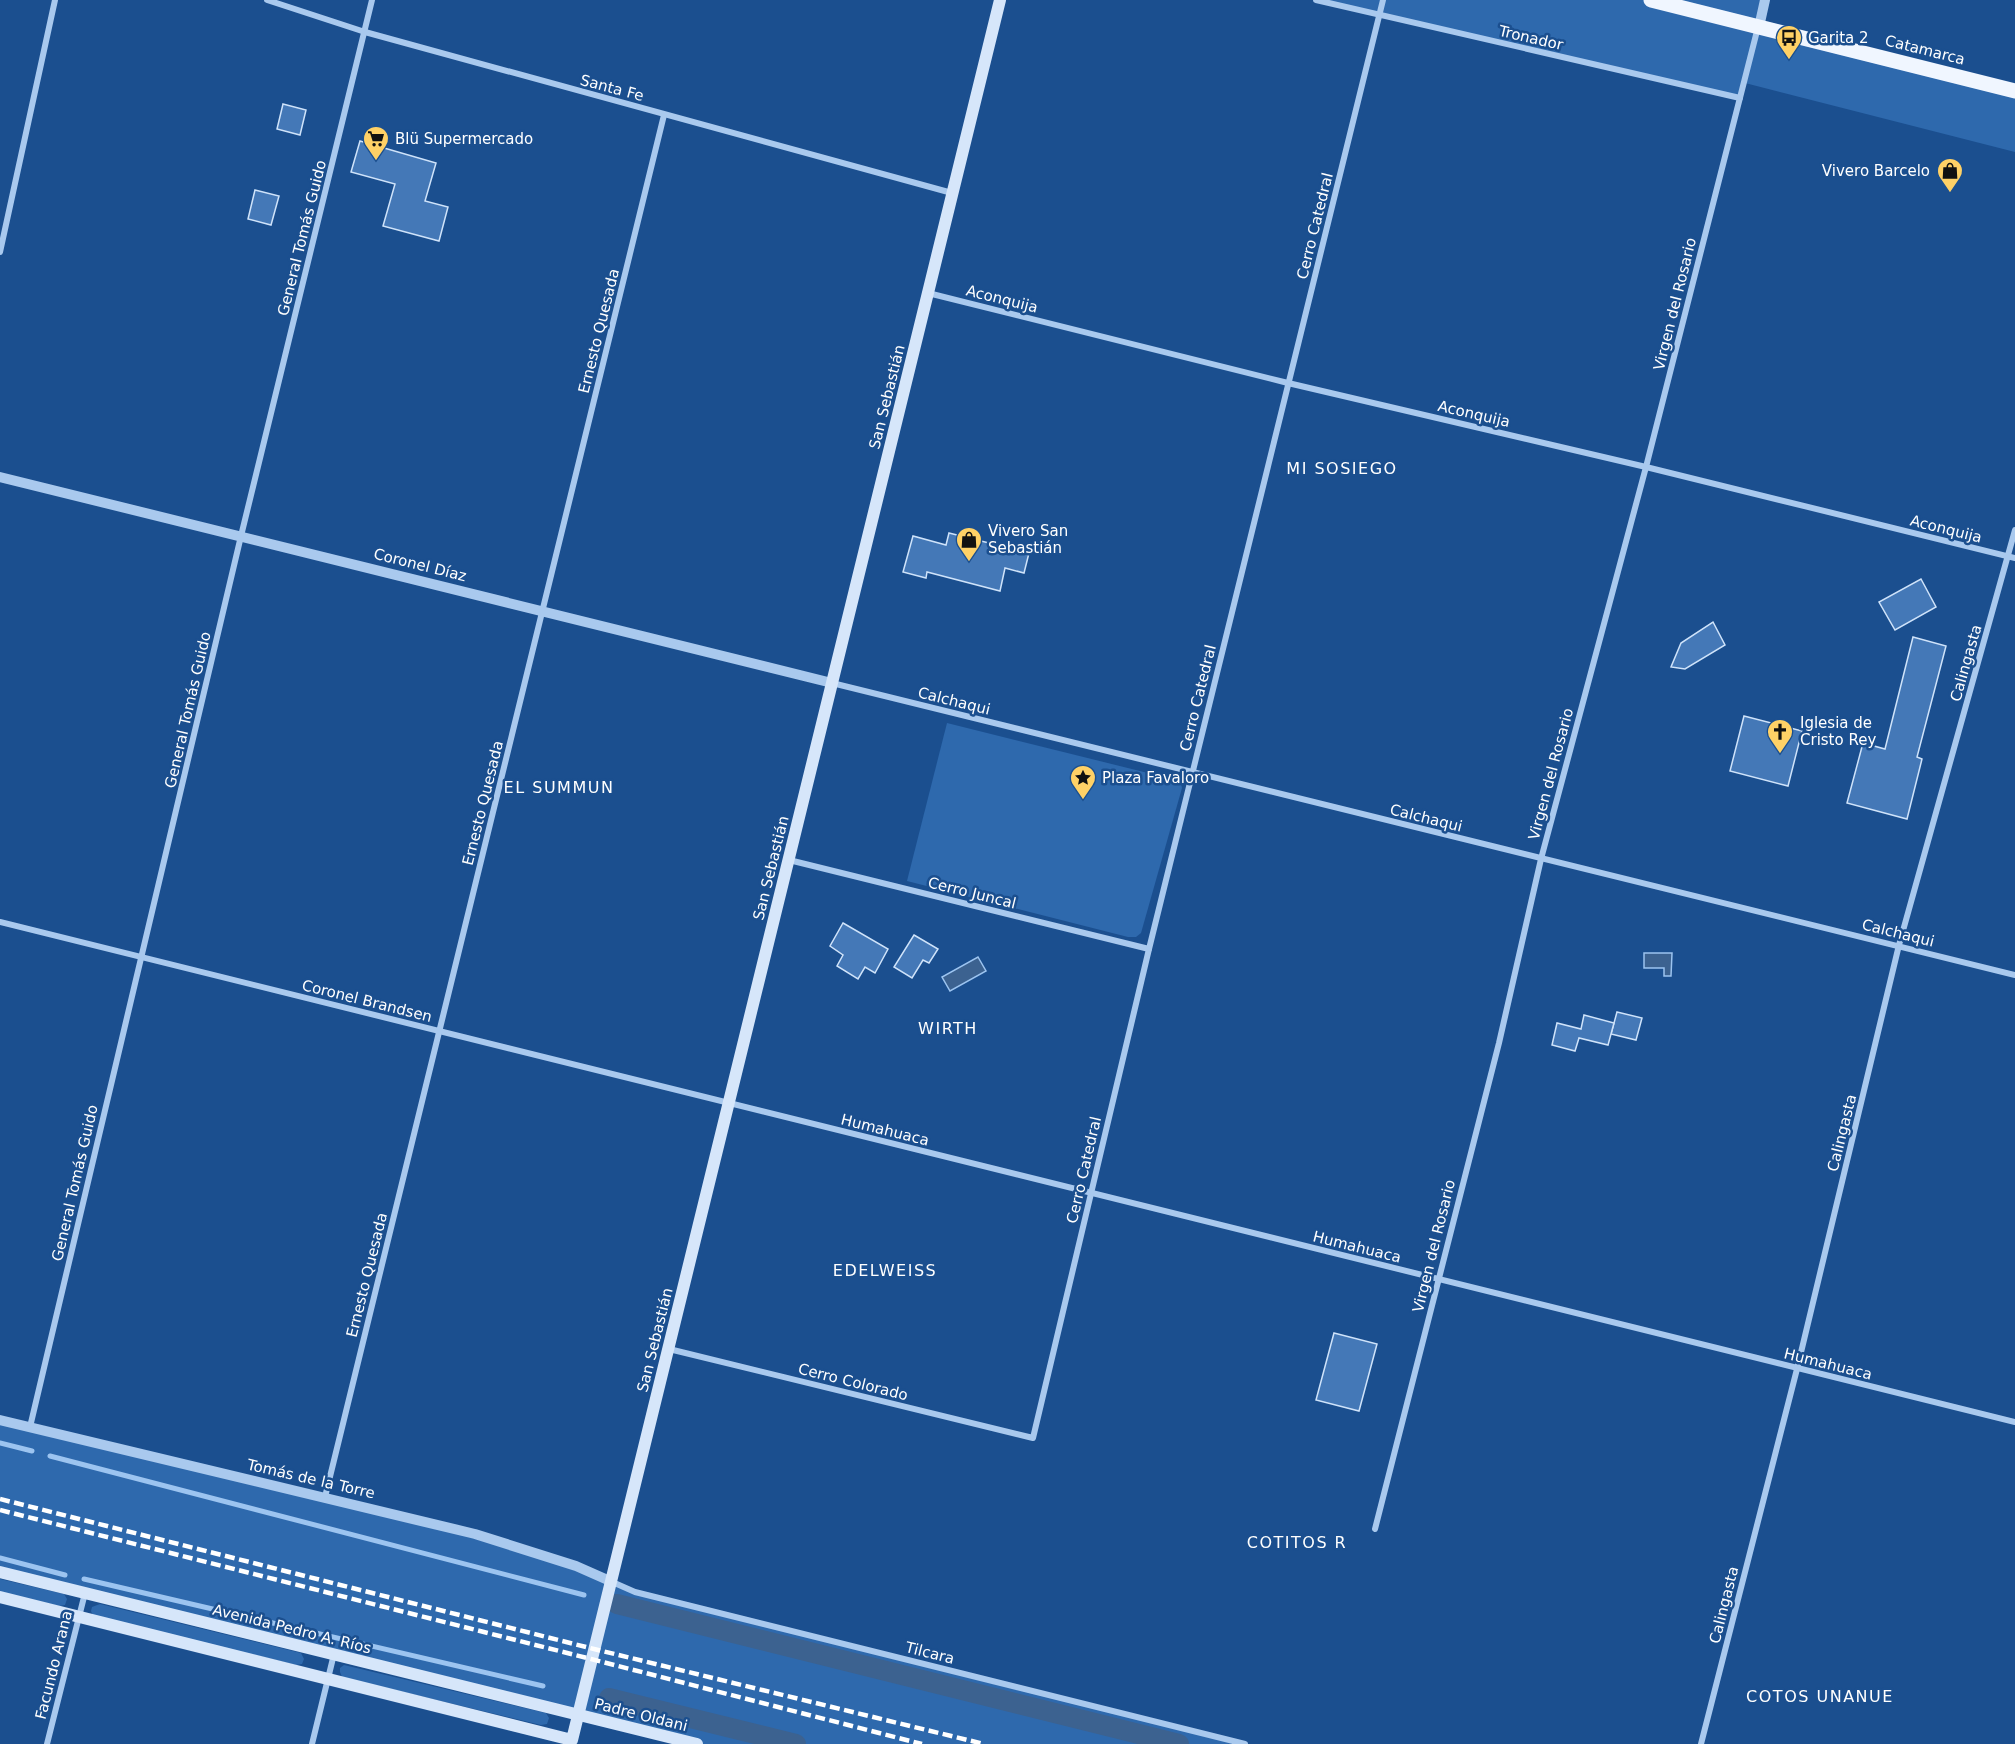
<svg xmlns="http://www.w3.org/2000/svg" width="2015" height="1744" font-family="'DejaVu Sans',sans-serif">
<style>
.green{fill:#2e69ad}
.water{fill:#3c6290;stroke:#9cc4f0;stroke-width:1.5}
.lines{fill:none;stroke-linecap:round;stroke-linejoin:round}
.stream{stroke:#9cc4f0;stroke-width:5}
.canal{stroke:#3c6290;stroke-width:20}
.building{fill:#4478b7;stroke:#cfe3fa;stroke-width:1.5}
.minor{stroke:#a9c9ee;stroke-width:6}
.tertiary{stroke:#a9c9ee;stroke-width:10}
.secondary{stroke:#d6e6fa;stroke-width:12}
.primary{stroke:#f0f6ff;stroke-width:15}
.rail{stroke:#fff;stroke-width:4.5;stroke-dasharray:10 4.5;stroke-linecap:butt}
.labels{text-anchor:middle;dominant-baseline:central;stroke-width:5;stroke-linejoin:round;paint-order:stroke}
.street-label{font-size:15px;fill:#fff;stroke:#1b4f8f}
.poi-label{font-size:15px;fill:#fff;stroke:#1b4f8f;text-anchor:start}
.neighbourhood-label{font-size:16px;letter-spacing:1.5px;fill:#fff;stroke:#1b4f8f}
</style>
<rect width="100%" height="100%" fill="#1b4f8f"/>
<g class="green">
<path d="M1316,0H1765L1759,26L2015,91V152L1745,83L1740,98Z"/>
<path d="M947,723L1176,780L1181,784L1182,788L1141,933L1136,937H1128L907,881Z"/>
<path d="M0,1420L475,1534L635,1592L1245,1744H697L0,1572Z"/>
<path d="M0,1579L64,1594L67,1599L65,1605L59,1606L0,1592Z"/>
<path d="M100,1604L301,1653L304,1659L302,1664L296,1665L93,1616L91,1611L92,1607Z"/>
<path d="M344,1665L546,1713L549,1718L547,1724L541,1725L353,1680L342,1677L340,1672V1668Z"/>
</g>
<g class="water">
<path d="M1644,953H1672L1671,976H1664V968H1644Z"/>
<path d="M978,957L986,971L950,991L942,977Z"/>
</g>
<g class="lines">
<g class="stream">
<path d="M0,1443L32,1451"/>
<path d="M50,1456L584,1595"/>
<path d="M0,1558L65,1575"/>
<path d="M84,1579L543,1686"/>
</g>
<g class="canal">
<path d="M617,1604L1179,1744"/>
<path d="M609,1698L796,1744"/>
</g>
</g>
<g class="building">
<path d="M283,104L306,110L300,135L277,129Z"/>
<path d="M360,141L436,163L425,201L448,207L439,241L383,226L395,184L351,172Z"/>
<path d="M255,190L279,196L271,225L248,219Z"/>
<path d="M949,533L1029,553L1024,573L1005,568L1000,591L927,572L926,578L903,572L913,536L946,545Z"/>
<path d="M1921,579L1936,607L1895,630L1879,602Z"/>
<path d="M1713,622L1725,645L1685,669L1671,667L1681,643Z"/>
<path d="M1913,637L1946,646L1917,757L1922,759L1907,819L1847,803L1863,743L1885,749Z"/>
<path d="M1744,716L1802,731L1788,786L1730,771Z"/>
<path d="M843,923L888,949L875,973L865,967L858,979L837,966L843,955L830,946Z"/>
<path d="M914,935L938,949L929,963L923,960L912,978L894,967Z"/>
<path d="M1617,1012L1642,1018L1636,1040L1611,1034Z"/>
<path d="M1584,1015L1614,1023L1608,1045L1579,1038L1575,1051L1552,1045L1557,1023L1581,1029Z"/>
<path d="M1334,1333L1377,1344L1359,1411L1316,1400Z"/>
</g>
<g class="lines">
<g class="minor">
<path d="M267,0L365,32L952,193"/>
<path d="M1316,0L1740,98"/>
<path d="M0,252L55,0"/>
<path d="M928,293L1288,383L1646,467L2015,558"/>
<path d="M832,683L2015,975"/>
<path d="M789,860L1149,949"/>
<path d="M0,922L2015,1422"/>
<path d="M669,1349L1033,1438L1149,949L1383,0"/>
<path d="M30,1427L241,536L372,0"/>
<path d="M325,1497L664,115"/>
<path d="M1375,1529L1499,1043L1541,859L1646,467L1758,27"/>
<path d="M610,1581L635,1592L1245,1744"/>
<path d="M47,1744L85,1593"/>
<path d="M312,1744L334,1654"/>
<path d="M1701,1744L1797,1369L1899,945L2015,530"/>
</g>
<g class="tertiary">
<path d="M1759,27L1765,0"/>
<path d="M0,477L832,683"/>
<path d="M0,1420L475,1534L576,1566L610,1581"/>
</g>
<g class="secondary">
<path d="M0,1572L697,1744"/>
<path d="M0,1597L572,1740L1000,0"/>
</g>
<path class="primary" d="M1651,0L2015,91"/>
<g class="rail">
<path d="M0,1499L594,1649L984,1744"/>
<path d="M0,1510L591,1659L922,1744"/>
</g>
</g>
<defs>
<symbol id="bus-pin" viewBox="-11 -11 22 30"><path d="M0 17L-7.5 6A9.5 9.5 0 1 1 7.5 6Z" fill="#ffd166" stroke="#1b4f8f"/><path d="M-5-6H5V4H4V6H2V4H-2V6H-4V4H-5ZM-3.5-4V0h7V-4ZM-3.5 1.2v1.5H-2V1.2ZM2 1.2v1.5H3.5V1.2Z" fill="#111"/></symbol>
<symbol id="supermarket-pin" viewBox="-11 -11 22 30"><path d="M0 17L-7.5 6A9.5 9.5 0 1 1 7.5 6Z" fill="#ffd166" stroke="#1b4f8f"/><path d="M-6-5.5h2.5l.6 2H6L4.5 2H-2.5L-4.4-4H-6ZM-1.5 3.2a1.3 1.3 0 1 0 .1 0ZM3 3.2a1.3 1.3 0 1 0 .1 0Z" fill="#111"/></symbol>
<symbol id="shop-pin" viewBox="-11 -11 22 30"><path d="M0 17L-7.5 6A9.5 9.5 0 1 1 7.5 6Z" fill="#ffd166" stroke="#1b4f8f"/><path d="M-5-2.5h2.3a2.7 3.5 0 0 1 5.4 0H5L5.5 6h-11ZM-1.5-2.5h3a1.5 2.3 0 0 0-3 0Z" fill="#111"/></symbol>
<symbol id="church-pin" viewBox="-11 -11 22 30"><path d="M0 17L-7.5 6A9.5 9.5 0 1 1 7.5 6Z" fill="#ffd166" stroke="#1b4f8f"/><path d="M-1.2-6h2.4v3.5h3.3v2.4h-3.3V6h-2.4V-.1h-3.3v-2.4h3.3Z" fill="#111"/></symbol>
<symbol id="sight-pin" viewBox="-11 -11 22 30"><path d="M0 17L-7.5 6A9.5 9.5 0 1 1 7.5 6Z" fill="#ffd166" stroke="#1b4f8f"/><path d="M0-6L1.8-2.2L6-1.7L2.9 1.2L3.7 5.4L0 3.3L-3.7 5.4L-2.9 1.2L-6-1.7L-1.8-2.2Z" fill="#111"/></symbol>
</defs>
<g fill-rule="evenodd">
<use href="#bus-pin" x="1774" y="23" width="30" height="40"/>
<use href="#supermarket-pin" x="361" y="124" width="30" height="40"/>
<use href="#shop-pin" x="1935" y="156" width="30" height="40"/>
<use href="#shop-pin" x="954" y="525" width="30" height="40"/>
<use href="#church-pin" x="1765" y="717" width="30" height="40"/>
<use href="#sight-pin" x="1068" y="763" width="30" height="40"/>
</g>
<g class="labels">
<g class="street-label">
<text transform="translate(1531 38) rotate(13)">Tronador</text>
<text transform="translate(1925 50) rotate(14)">Catamarca</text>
<text transform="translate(612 88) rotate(15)">Santa Fe</text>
<text transform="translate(1315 226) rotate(-76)">Cerro Catedral</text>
<text transform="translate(302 238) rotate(-76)">General Tomás Guido</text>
<text transform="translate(1002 299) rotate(14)">Aconquija</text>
<text transform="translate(1675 304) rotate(-76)">Virgen del Rosario</text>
<text transform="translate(599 331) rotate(-76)">Ernesto Quesada</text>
<text transform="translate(887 397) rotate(-76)">San Sebastián</text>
<text transform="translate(1474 414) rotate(13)">Aconquija</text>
<text transform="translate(1946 529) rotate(14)">Aconquija</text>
<text transform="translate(420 565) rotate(14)">Coronel Díaz</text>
<text transform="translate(1966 663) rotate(-74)">Calingasta</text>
<text transform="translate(1198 698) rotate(-76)">Cerro Catedral</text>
<text transform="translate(954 701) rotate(14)">Calchaqui</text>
<text transform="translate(188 710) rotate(-77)">General Tomás Guido</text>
<text transform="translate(1551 774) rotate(-75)">Virgen del Rosario</text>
<text transform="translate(483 803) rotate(-76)">Ernesto Quesada</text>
<text transform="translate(1426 818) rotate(14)">Calchaqui</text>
<text transform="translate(771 868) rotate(-76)">San Sebastián</text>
<text transform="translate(972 893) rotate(14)">Cerro Juncal</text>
<text transform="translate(1898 933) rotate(14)">Calchaqui</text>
<text transform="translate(367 1001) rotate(14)">Coronel Brandsen</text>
<text transform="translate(885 1130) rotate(14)">Humahuaca</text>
<text transform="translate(1842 1133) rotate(-76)">Calingasta</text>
<text transform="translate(1084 1170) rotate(-77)">Cerro Catedral</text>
<text transform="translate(75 1183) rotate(-77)">General Tomás Guido</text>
<text transform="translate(1434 1246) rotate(-76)">Virgen del Rosario</text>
<text transform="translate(1357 1247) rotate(14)">Humahuaca</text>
<text transform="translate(367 1275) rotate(-76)">Ernesto Quesada</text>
<text transform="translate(655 1340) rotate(-76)">San Sebastián</text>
<text transform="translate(1828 1364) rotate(14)">Humahuaca</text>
<text transform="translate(853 1382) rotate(14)">Cerro Colorado</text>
<text transform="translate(311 1479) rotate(13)">Tomás de la Torre</text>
<text transform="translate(1724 1605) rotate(-76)">Calingasta</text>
<text transform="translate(292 1629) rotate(14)">Avenida Pedro A. Ríos</text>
<text transform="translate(930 1653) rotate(14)">Tilcara</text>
<text transform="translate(54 1665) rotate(-76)">Facundo Arana</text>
<text transform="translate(641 1715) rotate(14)">Padre Oldani</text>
</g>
<g class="poi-label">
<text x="1808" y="38">Garita 2</text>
<text x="395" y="139">Blü Supermercado</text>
<text x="1930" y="171" text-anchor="end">Vivero Barcelo</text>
<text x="988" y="531">Vivero San<tspan x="988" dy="17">Sebastián</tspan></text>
<text x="1800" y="723">Iglesia de<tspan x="1800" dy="17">Cristo Rey</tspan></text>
<text x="1102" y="778">Plaza Favaloro</text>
</g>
<g class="neighbourhood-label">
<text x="1342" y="468">MI SOSIEGO</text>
<text x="559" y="787">EL SUMMUN</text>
<text x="948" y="1028">WIRTH</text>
<text x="885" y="1270">EDELWEISS</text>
<text x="1297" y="1542">COTITOS R</text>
<text x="1820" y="1696">COTOS UNANUE</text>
</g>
</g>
</svg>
